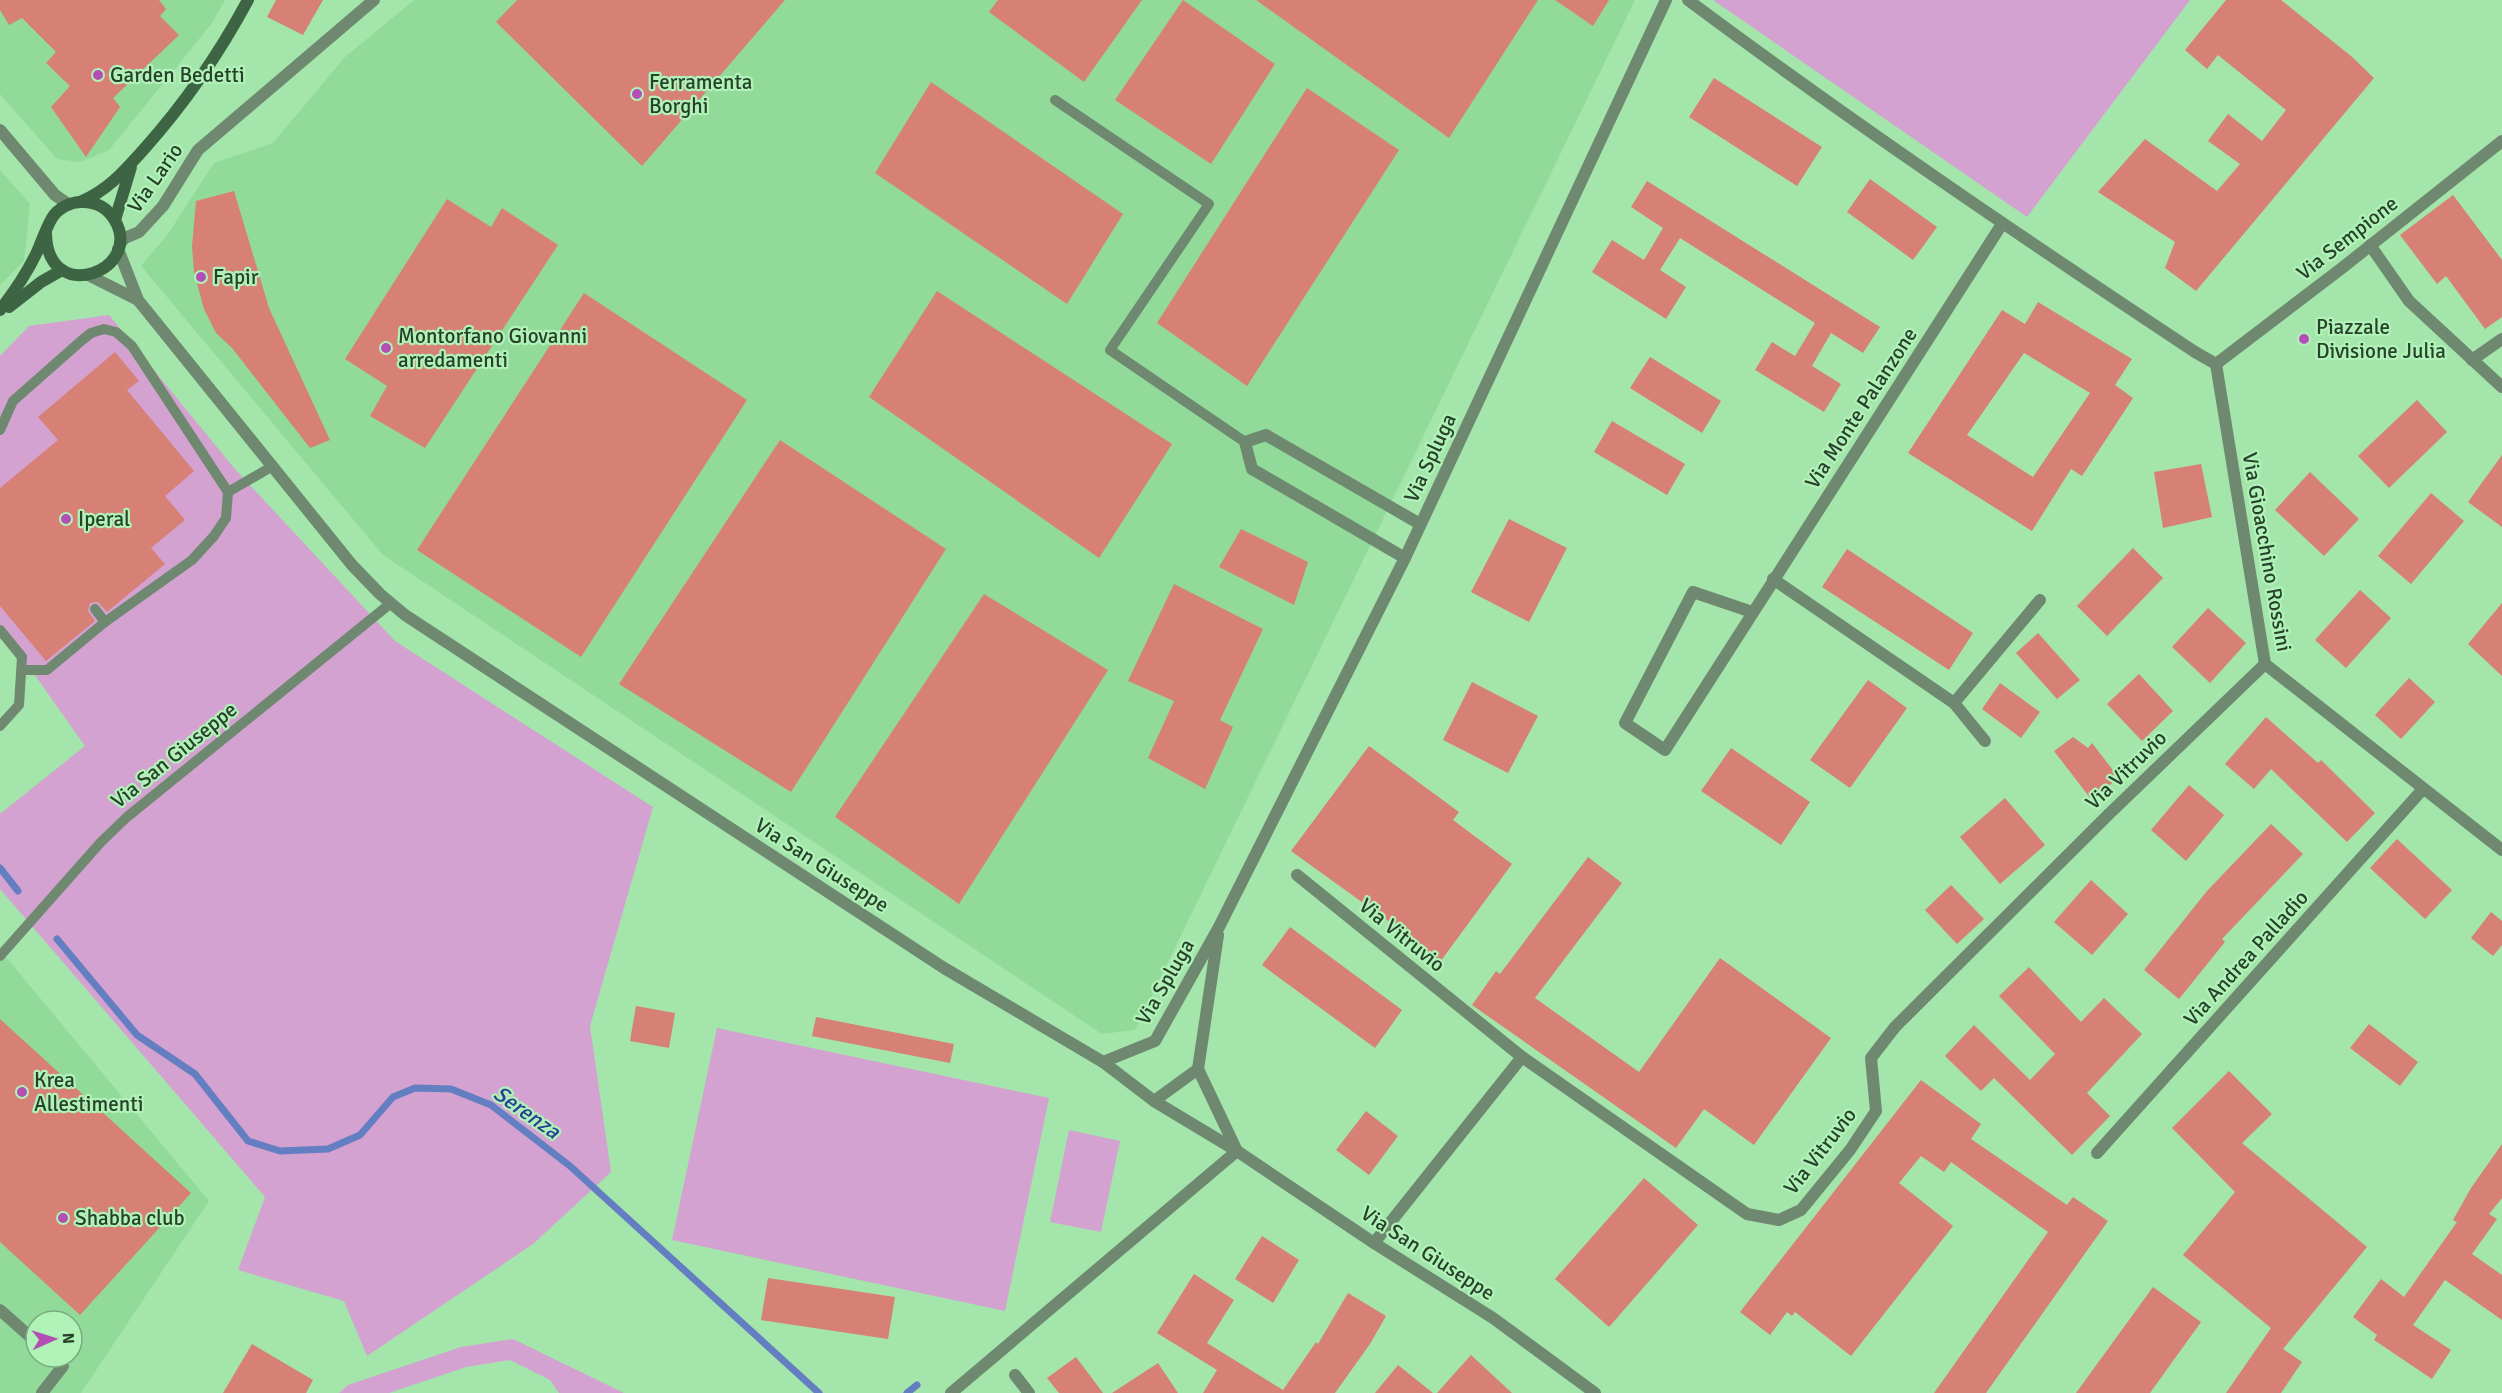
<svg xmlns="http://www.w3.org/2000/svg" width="2502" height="1393" font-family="Signika,sans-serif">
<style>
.built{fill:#92da9a;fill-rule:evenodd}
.green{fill:#d3a2d1}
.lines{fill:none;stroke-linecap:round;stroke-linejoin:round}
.stream{stroke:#647ec2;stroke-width:7}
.building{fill:#d78076;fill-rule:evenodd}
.service{stroke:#6f8971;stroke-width:10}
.minor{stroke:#6f8971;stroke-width:12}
.secondary{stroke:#3e6543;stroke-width:12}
.poi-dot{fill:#b34fb4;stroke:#b0f2b7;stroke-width:2}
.labels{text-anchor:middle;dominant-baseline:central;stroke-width:4.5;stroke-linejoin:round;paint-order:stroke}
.poi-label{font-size:21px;fill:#27412a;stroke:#b0f2b7;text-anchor:start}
.street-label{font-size:21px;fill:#27412a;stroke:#b0f2b7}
.water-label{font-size:22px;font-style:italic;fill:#294194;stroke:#b0f2b7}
</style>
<rect width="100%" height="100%" fill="#a4e5ab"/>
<g class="built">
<path d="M0,0H225L212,23L109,150L80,162L57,159L0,94Z"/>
<path d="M414,0H1635L1135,1030L1102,1034L383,555L141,266L168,234L214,163L273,143L345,57Z"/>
<path d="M0,170L30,204L24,261L0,285Z"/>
<path d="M0,950L209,1201L81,1393H0ZM36,1321H72V1357H36Z"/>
</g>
<g class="green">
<path d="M1713,0H2190L2027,217Z"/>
<path d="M109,315L234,468L395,641L653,807L590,1026L611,1172L533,1244L367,1356L344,1301L238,1270L265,1197L0,889V814L85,746L0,626V356L29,326Z"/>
<path d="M717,1028L1049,1098L1005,1311L672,1240Z"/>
<path d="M1069,1130L1120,1141L1101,1232L1050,1222Z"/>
<path d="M513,1339L624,1393H559L550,1380L510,1360L466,1367L389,1393H339L348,1385L461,1347Z"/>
</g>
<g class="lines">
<g class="stream">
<path d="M0,868L18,891"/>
<path d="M57,939L137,1035L195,1074L248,1141L280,1151L328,1149L360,1135L393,1097L415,1088L451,1089L491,1105L570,1166L819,1393"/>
<path d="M907,1393L917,1385"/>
</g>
</g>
<g class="building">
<path d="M0,0H159L166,9L160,16L179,35L113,98L120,107L86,157L51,107L70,86L46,63L56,52L22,18L9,25L0,10Z"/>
<path d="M276,0H323L303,35L267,17Z"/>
<path d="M517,0H785L642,166L496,22Z"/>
<path d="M998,0H1142L1084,82L989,12Z"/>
<path d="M1183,0L1275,64L1211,164L1115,100Z"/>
<path d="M1256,0H1538L1449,138Z"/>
<path d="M1555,0H1609L1593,26Z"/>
<path d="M2226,0H2281L2351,56L2374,78L2196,291L2165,268L2175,242L2098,192L2145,139L2217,191L2240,164L2208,141L2228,114L2262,141L2286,110L2218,55L2207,69L2185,50Z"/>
<path d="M1714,78L1822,147L1797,186L1689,117Z"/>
<path d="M931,82L1123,214L1067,304L875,173Z"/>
<path d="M1307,88L1399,150L1247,386L1157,323Z"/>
<path d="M1870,179L1937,227L1913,260L1847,212Z"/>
<path d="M1647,181L1880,327L1863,353L1831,333L1812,366L1841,384L1824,412L1755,370L1772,342L1795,356L1815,323L1680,238L1660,270L1686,287L1666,319L1592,272L1612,240L1644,260L1663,228L1631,207Z"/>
<path d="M234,191L269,308L330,440L310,448L232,348L216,333L204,309L194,272L192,246L196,201Z"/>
<path d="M2453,195L2502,260V317L2485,329L2446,276L2437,284L2400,235Z"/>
<path d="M447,199L491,227L502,208L558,245L425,448L370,416L387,386L345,359Z"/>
<path d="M937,291L1172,444L1099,558L869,397Z"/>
<path d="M584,293L747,400L581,657L417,550Z"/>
<path d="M2038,302L2132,359L2115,385L2133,398L2082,476L2071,469L2032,531L1908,453L2002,310L2025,324ZM2024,353L2090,393L2033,477L1967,435Z"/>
<path d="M115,352L139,381L127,390L194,471L165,496L185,520L151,548L165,564L107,612L98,602L90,603L88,611L95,621L46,661L0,606V488L58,440L38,417Z"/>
<path d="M1650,357L1721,401L1702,433L1630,388Z"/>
<path d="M2417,400L2447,432L2389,488L2358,456Z"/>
<path d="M1612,421L1685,464L1667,495L1594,452Z"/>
<path d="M780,440L946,549L791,792L619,684Z"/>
<path d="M2502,455V527L2468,502Z"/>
<path d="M2201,464L2212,517L2163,528L2154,472Z"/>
<path d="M2310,472L2359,519L2324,556L2275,510Z"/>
<path d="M2431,493L2464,521L2411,584L2378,556Z"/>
<path d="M1509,519L1567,548L1529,622L1471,592Z"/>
<path d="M1241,529L1308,562L1294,605L1219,567Z"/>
<path d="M2133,548L2163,578L2107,636L2077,606Z"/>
<path d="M1847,549L1973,633L1949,670L1822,587Z"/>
<path d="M1174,584L1263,629L1220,720L1233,727L1205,789L1148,758L1174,701L1128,681Z"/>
<path d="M2360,590L2391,618L2346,668L2315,640Z"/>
<path d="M984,594L1108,670L959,904L835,817Z"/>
<path d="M2502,603V676L2468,644Z"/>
<path d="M2208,608L2246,643L2210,683L2172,647Z"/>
<path d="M2038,633L2080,680L2057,699L2016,653Z"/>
<path d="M2139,674L2173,711L2142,741L2107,704Z"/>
<path d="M2409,678L2435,702L2401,739L2375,715Z"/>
<path d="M1868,680L1907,708L1850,788L1810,760Z"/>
<path d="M1472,682L1538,716L1508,773L1443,740Z"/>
<path d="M2000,683L2040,712L2021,738L1982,709Z"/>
<path d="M2266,717L2318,763L2321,760L2375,813L2347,842L2271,769L2254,789L2225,764Z"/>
<path d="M2073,737L2088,748L2092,743L2119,778L2091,799L2054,751Z"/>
<path d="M1369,746L1459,812L1453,820L1512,864L1440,962L1404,935L1405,933L1291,851Z"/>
<path d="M1731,748L1810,802L1781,845L1701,791Z"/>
<path d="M2189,785L2224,815L2186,861L2151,830Z"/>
<path d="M2005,798L2045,845L2000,884L1960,837Z"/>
<path d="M2271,824L2303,854L2222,939L2225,942L2179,999L2144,970L2207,891Z"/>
<path d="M2397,839L2452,890L2425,919L2370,868Z"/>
<path d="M1588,857L1622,883L1535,998L1639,1072L1720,958L1831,1038L1754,1145L1704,1109L1676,1148L1472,1005L1496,971L1500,974Z"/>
<path d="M2091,880L2128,914L2092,955L2054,922Z"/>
<path d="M1951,885L1984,919L1957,944L1925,910Z"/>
<path d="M2491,912L2502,921V945L2493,956L2471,938Z"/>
<path d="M1290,927L1402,1010L1375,1048L1262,965Z"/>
<path d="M2029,967L2081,1022L2104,998L2142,1034L2087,1093L2110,1116L2072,1155L1994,1078L1981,1091L1945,1056L1974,1025L2030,1080L2055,1054L1999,996Z"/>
<path d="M636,1006L675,1013L669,1048L630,1041Z"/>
<path d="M816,1017L954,1044L950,1063L812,1036Z"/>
<path d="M0,1019L191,1193L80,1315L0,1242Z"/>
<path d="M2369,1024L2418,1062L2400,1086L2350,1048Z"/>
<path d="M2229,1071L2272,1114L2242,1143L2367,1247L2283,1349L2302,1362L2281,1393H2226L2271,1328L2183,1255L2235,1192L2172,1128Z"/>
<path d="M1921,1080L1981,1124L1971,1139L2067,1205L2073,1197L2108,1221L1986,1393H1934L2048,1232L1951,1162L1944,1172L1921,1156L1899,1183L1953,1226L1851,1356L1795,1312L1792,1316L1787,1312L1770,1335L1740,1312Z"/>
<path d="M1366,1111L1398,1136L1369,1175L1336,1150Z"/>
<path d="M2502,1144V1198L2489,1214L2497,1219L2472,1254L2502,1275V1320L2445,1280L2413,1325L2451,1350L2432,1379L2374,1340L2377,1335L2353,1317L2381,1279L2404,1297L2457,1222L2453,1220L2471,1188Z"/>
<path d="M1644,1178L1698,1225L1609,1327L1555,1279Z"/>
<path d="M1262,1236L1299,1260L1273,1303L1235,1279Z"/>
<path d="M1194,1274L1234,1300L1207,1343L1283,1390L1316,1342L1318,1344L1348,1293L1386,1316L1370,1344L1335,1393H1203L1217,1370L1157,1333Z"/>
<path d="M768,1278L895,1297L888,1339L761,1320Z"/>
<path d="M2153,1287L2201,1322L2150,1393H2076Z"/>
<path d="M252,1344L313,1380L306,1393H223Z"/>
<path d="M1471,1355L1512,1393H1437Z"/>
<path d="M1076,1357L1103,1393H1059L1047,1378Z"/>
<path d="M1158,1363L1178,1393H1112Z"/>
<path d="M1398,1365L1433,1393H1375Z"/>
</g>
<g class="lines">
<g class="service">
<path d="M1055,100L1209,204L1110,350L1245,442"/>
<path d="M0,430L13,401L81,341L91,333L104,329L116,332L132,346L228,492L226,518L214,536L192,560L105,622L47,670H22"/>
<path d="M228,492L273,466"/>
<path d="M95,609L105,622"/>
<path d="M0,630L22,657L19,705L0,726"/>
<path d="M0,956L101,842L127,817L391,603"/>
</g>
<g class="minor">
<path d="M1688,0C1853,123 2023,238 2195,352L2216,364"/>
<path d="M0,130L55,195L68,204"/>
<path d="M120,243L125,238L139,232L163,206L198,150L374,0"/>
<path d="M2370,245L2409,301L2502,387"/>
<path d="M118,249L138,300L352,565L380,594L405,615L944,968L1103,1062L1154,1101L1237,1151L1374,1243L1493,1318L1595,1393"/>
<path d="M88,275L138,300"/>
<path d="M2472,360L2502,339"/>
<path d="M2216,364L2265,664L2502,850"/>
<path d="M2216,364L2342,268L2502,141"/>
<path d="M1405,558L1252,469L1245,442L1266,435L1420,524"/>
<path d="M1773,579L1954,703L2040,600"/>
<path d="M1752,612L1693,592L1625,723L1665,750L2002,224"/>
<path d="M1954,703L1985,741"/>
<path d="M1297,875L1522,1057L1747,1214L1779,1220L1801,1210L1850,1150L1876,1111L1871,1058L1895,1027L2109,814L2265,664"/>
<path d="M1103,1062L1155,1041L1219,927L1405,558L1666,0"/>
<path d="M1154,1101L1198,1069"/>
<path d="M2097,1153L2423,789"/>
<path d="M1374,1243L1522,1057"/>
<path d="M0,1310L36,1342"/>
<path d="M1015,1375L1029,1393"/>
<path d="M42,1393L63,1366L53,1357"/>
<path d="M951,1393L1237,1151L1198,1069L1218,935"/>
</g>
<g class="secondary">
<path d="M82,201C109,190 126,169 145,148C186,102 219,54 248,0"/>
<path d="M115,220L131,167"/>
<path d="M9,307L41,282L62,270"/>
<path d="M0,310C15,291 27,273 37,252C42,241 46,228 52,218C58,208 72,201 83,202C96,202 107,208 114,219C146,270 47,308 46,233"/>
</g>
</g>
<g class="poi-dot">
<circle cx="98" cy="75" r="6"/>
<circle cx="637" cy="94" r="6"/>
<circle cx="201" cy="277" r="6"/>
<circle cx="2304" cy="339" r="6"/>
<circle cx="386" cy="348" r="6"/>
<circle cx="66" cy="519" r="6"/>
<circle cx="22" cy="1092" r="6"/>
<circle cx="63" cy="1218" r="6"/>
</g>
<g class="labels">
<g class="poi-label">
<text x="110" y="75">Garden Bedetti</text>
<text x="649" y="82">Ferramenta<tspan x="649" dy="24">Borghi</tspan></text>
<text x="213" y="277">Fapir</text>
<text x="2316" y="327">Piazzale<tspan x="2316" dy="24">Divisione Julia</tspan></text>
<text x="398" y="336">Montorfano Giovanni<tspan x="398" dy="24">arredamenti</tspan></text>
<text x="78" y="519">Iperal</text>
<text x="34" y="1080">Krea<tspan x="34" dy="24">Allestimenti</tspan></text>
<text x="75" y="1218">Shabba club</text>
</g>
<g class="street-label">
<text transform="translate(155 178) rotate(-55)">Via Lario</text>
<text transform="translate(2347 238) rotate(-38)">Via Sempione</text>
<text transform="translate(1861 408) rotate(-57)">Via Monte Palanzone</text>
<text transform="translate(1430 458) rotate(-65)">Via Spluga</text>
<text transform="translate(2267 552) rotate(80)">Via Gioacchino Rossini</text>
<text transform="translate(174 755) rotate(-39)">Via San Giuseppe</text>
<text transform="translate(2126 770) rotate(-44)">Via Vitruvio</text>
<text transform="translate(822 865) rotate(33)">Via San Giuseppe</text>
<text transform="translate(1402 935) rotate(39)">Via Vitruvio</text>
<text transform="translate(2246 958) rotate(-48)">Via Andrea Palladio</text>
<text transform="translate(1165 982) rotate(-60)">Via Spluga</text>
<text transform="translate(1820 1151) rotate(-52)">Via Vitruvio</text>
<text transform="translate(1428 1253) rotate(33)">Via San Giuseppe</text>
</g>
<g class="water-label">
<text transform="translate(527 1112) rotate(35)">Serenza</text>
</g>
</g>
<g transform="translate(54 1339) rotate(87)"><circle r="28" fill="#b0f2b7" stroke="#79ab7f" stroke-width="1.5"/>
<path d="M0-4.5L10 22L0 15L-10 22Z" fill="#b34fb4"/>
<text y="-9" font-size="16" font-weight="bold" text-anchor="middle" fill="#27412a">N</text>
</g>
</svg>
